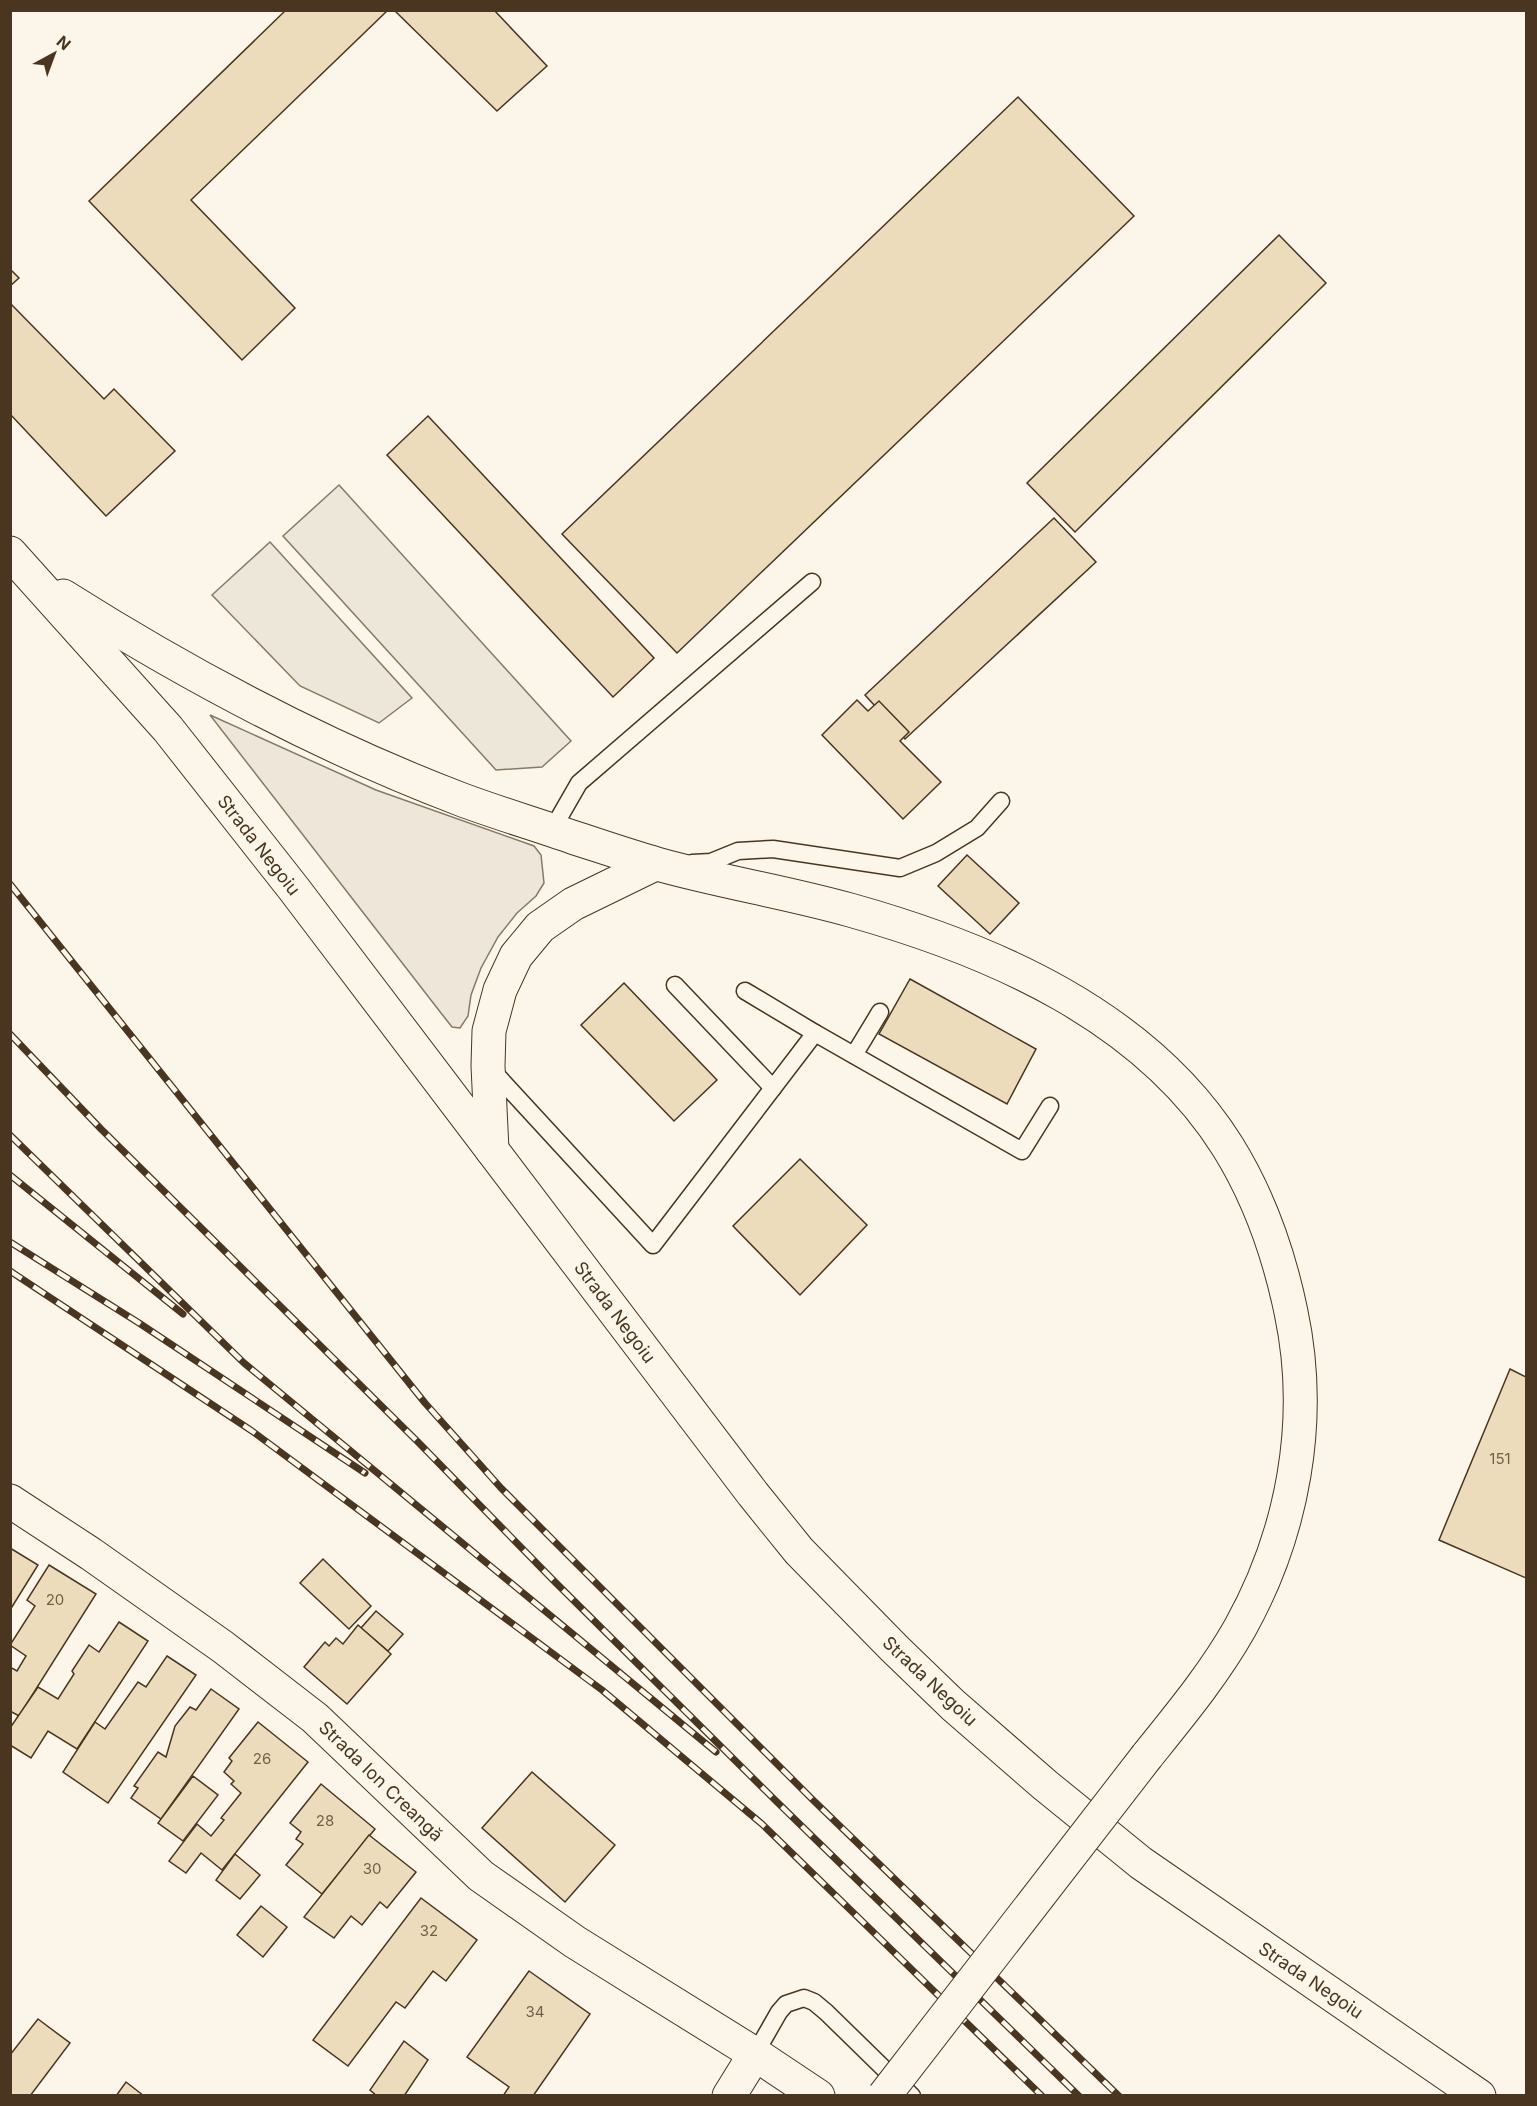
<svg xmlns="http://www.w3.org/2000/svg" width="1537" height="2106" font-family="Inter,sans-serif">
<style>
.green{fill:#ede6d9;stroke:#887966;stroke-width:1.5}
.parking{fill:#ede7d9;stroke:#887966;stroke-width:1.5}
.building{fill:#ecdcbc;stroke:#4a3520;stroke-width:1.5}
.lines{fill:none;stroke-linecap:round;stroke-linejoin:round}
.lane-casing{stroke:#4a3520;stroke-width:19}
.street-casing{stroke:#4a3520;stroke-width:35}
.secondary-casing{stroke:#4a3520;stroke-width:35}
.lane{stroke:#fbf6e9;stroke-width:16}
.street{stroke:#fbf6e9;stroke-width:33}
.secondary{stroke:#fbf6e9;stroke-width:33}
.rail-casing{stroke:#4a3520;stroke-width:7}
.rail{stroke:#fbf6e9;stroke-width:4.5;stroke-dasharray:14;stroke-linecap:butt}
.secondary-bridge-casing{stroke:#4a3520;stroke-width:35;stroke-linecap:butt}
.secondary-bridge{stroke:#fbf6e9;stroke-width:33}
.labels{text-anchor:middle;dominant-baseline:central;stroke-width:4.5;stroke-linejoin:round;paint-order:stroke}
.number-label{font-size:15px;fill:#725f47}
.street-label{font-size:18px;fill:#4a3520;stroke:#fbf6e9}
</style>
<rect width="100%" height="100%" fill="#fbf6e9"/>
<path class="green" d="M210,715L376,790L534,846L541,855L544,883L536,896L517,913L498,937L481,968L471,995L468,1016L460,1028L452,1027L441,1013Z"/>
<g class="parking">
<path d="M339,485L571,741L542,767L496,770L283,536Z"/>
<path d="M270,542L412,698L379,723L300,686L212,595Z"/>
</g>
<g class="building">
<path d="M286,10H388L191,200L295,308L242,360L89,201Z"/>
<path d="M394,10H494L547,66L497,111Z"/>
<path d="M1018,97L1134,216L677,653L562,534Z"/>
<path d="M1279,235L1326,283L1075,532L1027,483Z"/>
<path d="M10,269L19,278L10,286Z"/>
<path d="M10,303L104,399L114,389L175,451L106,516L10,414Z"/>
<path d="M428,416L654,658L613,697L387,455Z"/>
<path d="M1054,518L1096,562L905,739L865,695Z"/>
<path d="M857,700L868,711L879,701L909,732L900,741L941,782L903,819L822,735Z"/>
<path d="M967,855L1019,903L990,934L938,886Z"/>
<path d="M910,979L1036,1049L1007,1104L879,1034Z"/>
<path d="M624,983L717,1080L674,1121L581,1025Z"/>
<path d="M800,1159L867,1225L800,1295L733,1226Z"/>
<path d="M1510,1369L1526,1377V1578L1439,1540Z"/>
<path d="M10,1548L38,1565L10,1610Z"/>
<path d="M323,1559L371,1606L349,1629L300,1583Z"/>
<path d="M49,1565L96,1594L19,1716L10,1711V1667L17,1671L26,1656L10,1645L35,1606L27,1600Z"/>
<path d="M376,1611L403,1634L388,1651L361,1628Z"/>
<path d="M119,1622L148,1641L77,1749L48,1731L31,1758L10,1745V1728L38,1687L58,1699L74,1674L72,1671L89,1645L99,1652Z"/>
<path d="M358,1625L391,1654L347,1704L304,1667L325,1642L329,1646L336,1638L343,1644Z"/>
<path d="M167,1656L196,1675L108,1803L63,1772L95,1722L105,1729L138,1682L146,1687Z"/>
<path d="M211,1689L239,1709L161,1819L131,1798L138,1788L134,1786L158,1752L166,1757L175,1726L190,1707L196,1710Z"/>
<path d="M258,1722L308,1762L222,1870L201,1853L186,1873L169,1861L197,1824L211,1836L224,1820L221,1818L241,1793L231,1784L234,1781L224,1772L232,1761L229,1758Z"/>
<path d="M532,1772L615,1845L565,1902L482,1828Z"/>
<path d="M193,1776L218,1795L183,1841L158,1823Z"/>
<path d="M321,1784L375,1829L322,1894L286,1865L303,1844L296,1839L301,1832L290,1823Z"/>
<path d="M369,1835L416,1872L387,1908L380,1902L362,1925L351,1916L334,1938L304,1917Z"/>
<path d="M235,1854L260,1875L240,1899L216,1880Z"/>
<path d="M421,1898L477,1940L446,1981L433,1971L405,2008L396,2002L348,2066L313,2040Z"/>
<path d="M261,1906L287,1927L263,1957L237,1935Z"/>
<path d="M529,1971L590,2014L533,2096H503L509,2087L467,2057Z"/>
<path d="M38,2019L70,2043L30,2096H10V2055Z"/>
<path d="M404,2041L428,2060L404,2096H377L370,2090Z"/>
<path d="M126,2082L144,2096H116Z"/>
</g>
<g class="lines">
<defs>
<g id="lane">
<path d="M552,830L579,783L812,582"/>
<path d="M692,863L711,862L738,851L773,849L900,868L936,853L977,828L1001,801"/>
<path d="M675,985L773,1088"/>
<path d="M745,991L815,1033"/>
<path d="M854,1055L880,1012"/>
<path d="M491,1069L653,1245L815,1033L1022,1151L1050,1106"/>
<path d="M755,2054L779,2012L786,2004L804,1998L814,2002L826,2012L912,2096"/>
</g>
<path id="street" d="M729,2096L755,2054"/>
<g id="secondary">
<path d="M10,553L168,729L294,889L753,1494L799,1551L894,1648L953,1705L1045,1785L1141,1863L1479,2096"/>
<path d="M63,596C188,675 321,746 460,799C497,813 535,824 572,837C600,846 629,856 657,864C721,882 786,892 850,910C993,950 1146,1016 1228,1147C1259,1197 1279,1254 1291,1312C1314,1420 1293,1533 1240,1628C1214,1674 1180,1715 1147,1756"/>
<path d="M492,1150L488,1066L489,1031L500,990L516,956L540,927L573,904L655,864"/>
<path d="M10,1501L91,1554L223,1647L315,1718L481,1876L575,1942L755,2054L818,2096"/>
</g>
</defs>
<use href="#lane" class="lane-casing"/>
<use href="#street" class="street-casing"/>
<use href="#secondary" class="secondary-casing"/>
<use href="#lane" class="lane"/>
<use href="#street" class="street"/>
<use href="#secondary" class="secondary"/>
<defs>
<g id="rail">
<path d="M10,884L425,1403L501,1488L814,1801L1119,2096"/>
<path d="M10,1034L101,1129L418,1442L555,1582L776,1801L1079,2096"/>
<path d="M10,1135L244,1363L716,1752"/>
<path d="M10,1175L183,1314"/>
<path d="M10,1242L139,1323L365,1473"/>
<path d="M10,1271L252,1431L602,1690L762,1824L1042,2096"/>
</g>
</defs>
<use href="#rail" class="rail-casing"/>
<use href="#rail" class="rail"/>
<defs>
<path id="secondary-bridge" d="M884,2096L1147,1756"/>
</defs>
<use href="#secondary-bridge" class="secondary-bridge-casing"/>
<use href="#secondary-bridge" class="secondary-bridge"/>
</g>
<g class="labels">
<g class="number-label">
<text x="1500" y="1458">151</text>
<text x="55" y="1599">20</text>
<text x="262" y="1758">26</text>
<text x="325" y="1820">28</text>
<text x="372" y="1868">30</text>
<text x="429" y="1930">32</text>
<text x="535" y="2011">34</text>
</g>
<g class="street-label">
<text transform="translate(259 845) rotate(52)">Strada Negoiu</text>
<text transform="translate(615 1312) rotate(53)">Strada Negoiu</text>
<text transform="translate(930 1681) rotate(43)">Strada Negoiu</text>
<text transform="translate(381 1781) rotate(44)">Strada Ion Creangă</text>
<text transform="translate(1311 1980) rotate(34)">Strada Negoiu</text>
</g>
</g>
<rect width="1537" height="2106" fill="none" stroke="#4a3520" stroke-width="24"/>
<g transform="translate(54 54) rotate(41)" stroke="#fbf6e9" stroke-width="4.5" paint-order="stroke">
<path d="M0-4.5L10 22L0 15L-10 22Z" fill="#4a3520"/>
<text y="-9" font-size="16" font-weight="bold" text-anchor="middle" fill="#4a3520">N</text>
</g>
</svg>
